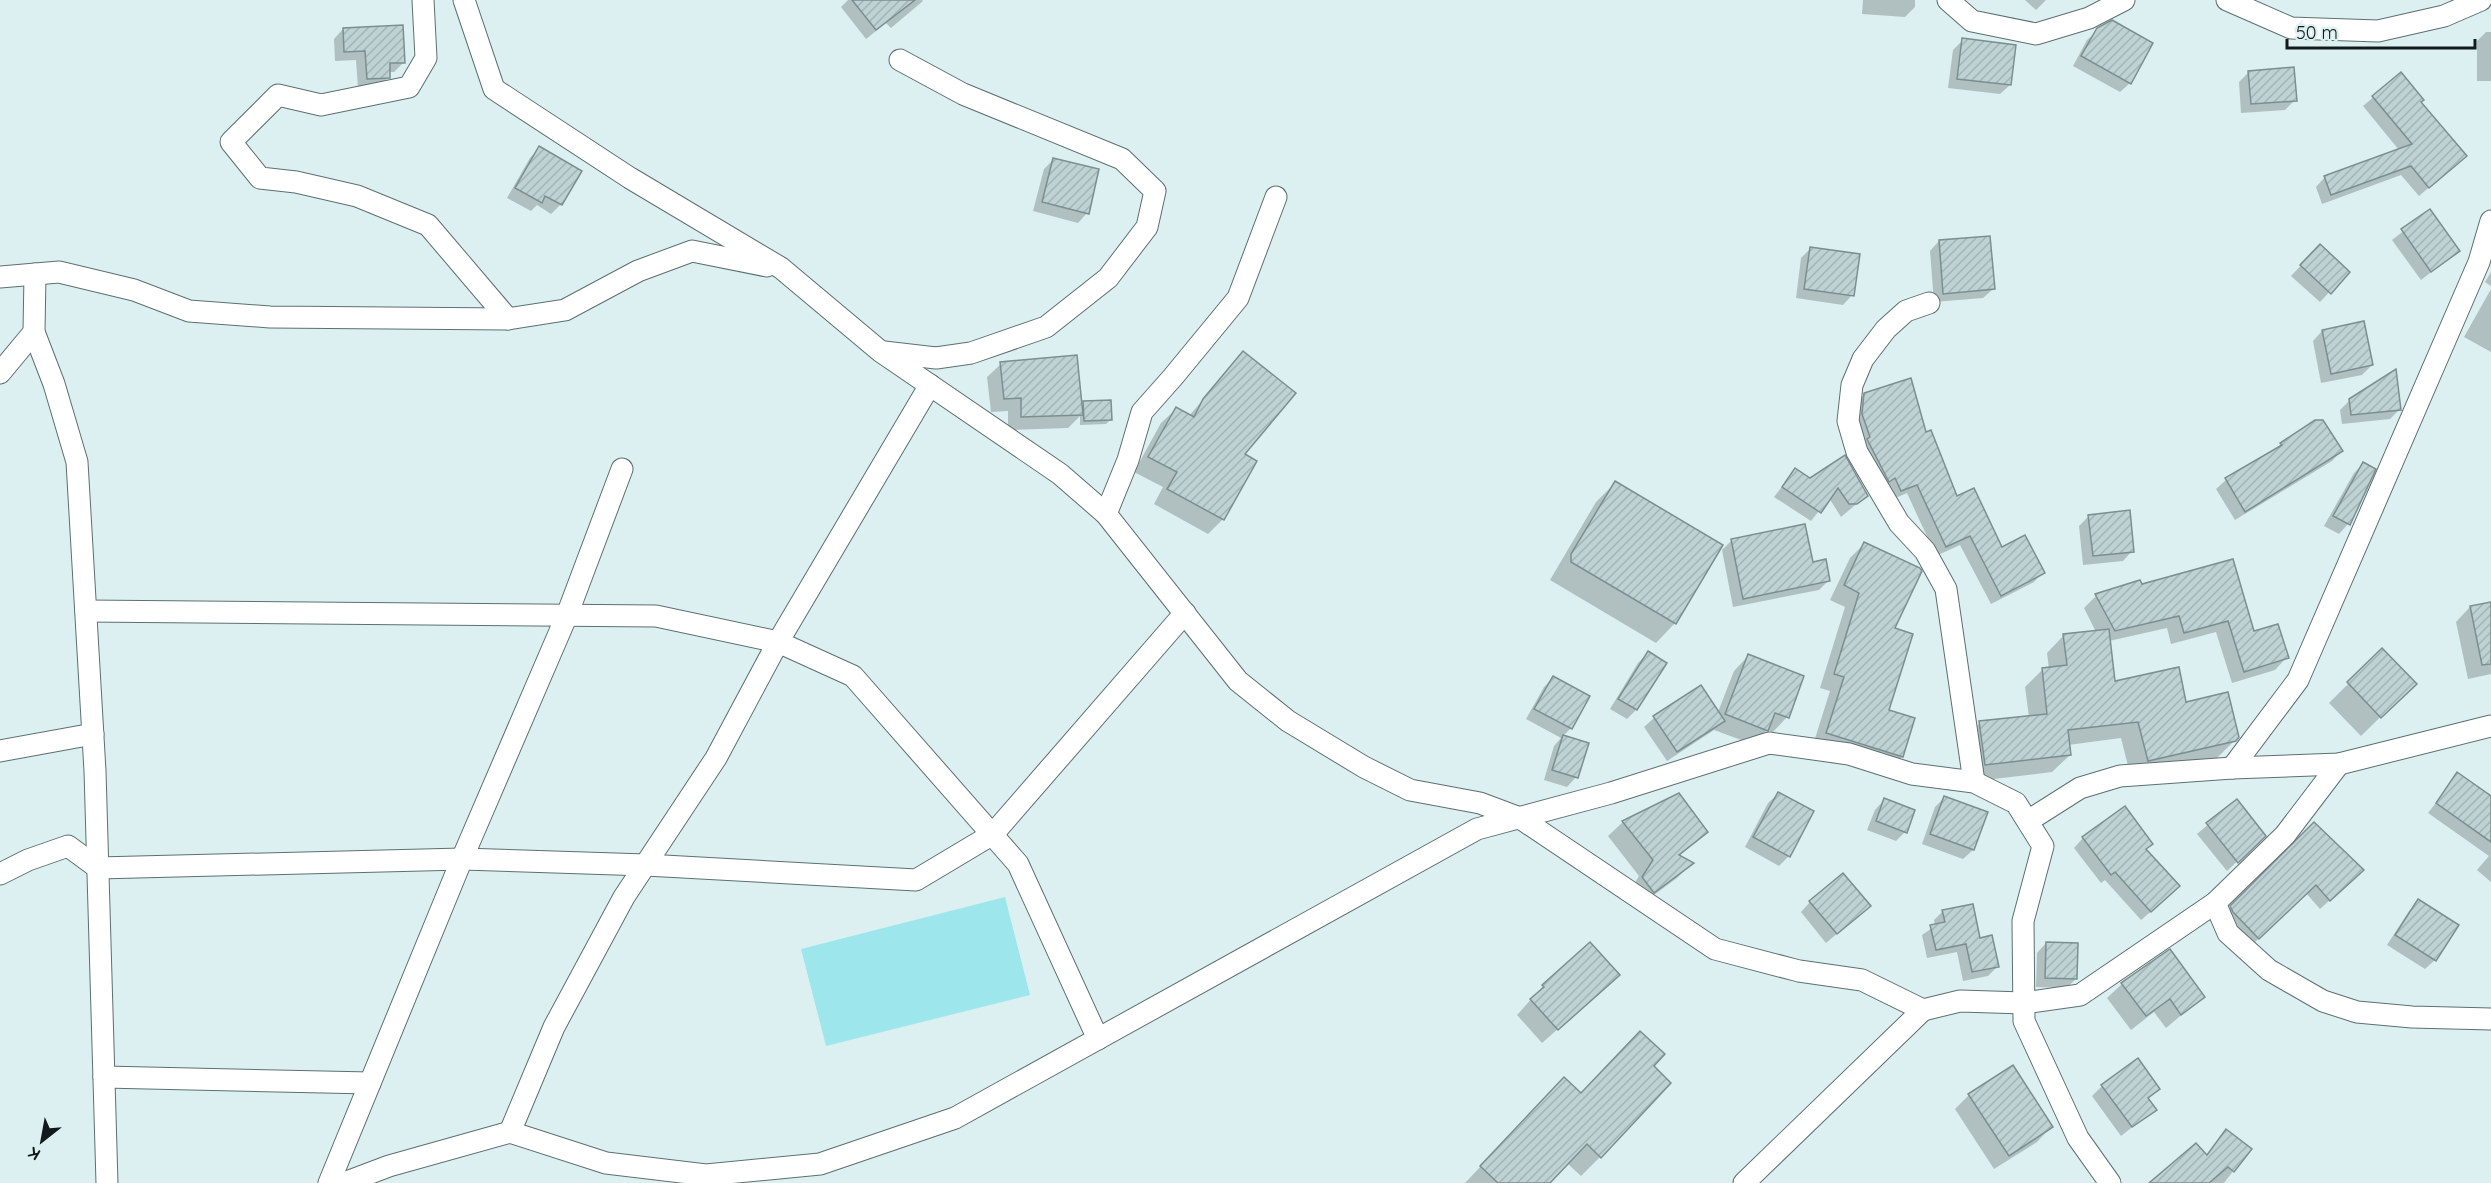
<svg xmlns="http://www.w3.org/2000/svg" width="2491" height="1183" font-family="Quicksand,sans-serif">
<style>
.pitch{fill:#9de7ec}
.shadow{fill:#0003}
.building{fill:url(#building-hatch);stroke:#7c8f90;stroke-width:1.5}
.lines{fill:none;stroke-linecap:round;stroke-linejoin:round}
.minor-casing{stroke:#5d6f70;stroke-width:23}
.minor{stroke:#fff;stroke-width:21}
</style>
<defs>
<pattern id="building-hatch" width="6" height="6" patternUnits="userSpaceOnUse" patternTransform="scale(1.5)"><rect width="6" height="6" fill="#bed2d3"/><path d="M-1 1l2-2M0 6l6-6M5 7l2-2" fill="none" stroke="#a2b4b5"/></pattern>
</defs>
<rect width="100%" height="100%" fill="#dcf0f1"/>
<path class="pitch" d="M1005,897L1030,995L826,1046L801,949Z"/>
<g class="shadow">
<path d="M848,0H922L923,1L891,28L886,23L866,39L841,7Z"/>
<path d="M1863,0H1915V7L1905,17L1862,14Z"/>
<path d="M2025,0H2046L2036,10Z"/>
<path d="M343,29L404,62L394,72H389V77L379,87L358,88L356,60L335,61L334,39Z"/>
<path d="M2098,30L2130,83L2120,92L2073,66L2087,40Z"/>
<path d="M2486,32H2491V81H2477V41Z"/>
<path d="M1963,40L2010,85L2000,94L1948,88L1953,50Z"/>
<path d="M2249,72L2295,100L2285,110L2241,113L2239,82Z"/>
<path d="M2401,74L2455,165L2419,196L2401,175L2322,204L2316,187L2325,177L2399,150L2363,106Z"/>
<path d="M539,148L561,204L551,214L537,205L531,211L507,198L530,158Z"/>
<path d="M1053,160L1087,213L1078,223L1033,211L1044,169Z"/>
<path d="M2429,211L2458,251L2421,280L2392,240Z"/>
<path d="M1939,241L1993,289L1983,298L1934,302L1930,251Z"/>
<path d="M1811,248L1852,295L1843,305L1796,298L1801,258Z"/>
<path d="M2310,256L2348,272L2320,302L2291,276Z"/>
<path d="M2491,272V286L2485,282Z"/>
<path d="M2491,289V352L2464,337Z"/>
<path d="M2322,331L2372,365L2362,375L2321,383L2313,341Z"/>
<path d="M1243,353V455L1223,519L1208,534L1154,504L1163,487L1134,472L1161,423L1176,409L1189,416Z"/>
<path d="M1001,364L1081,405L1084,403L1111,419L1106,424L1080,425V416L1068,428L1008,430V411L991,412L987,377Z"/>
<path d="M1865,394L1925,434L1957,498L2001,549L2043,572L2034,582L1991,604L1960,545L1936,556L1907,493L1891,500L1860,457L1855,404Z"/>
<path d="M2350,400L2400,409L2390,419L2342,424L2340,410Z"/>
<path d="M2321,419L2341,451L2332,461L2235,520L2216,489L2226,480L2272,453L2281,444Z"/>
<path d="M2363,464L2374,469L2348,524L2339,534L2324,526L2354,473Z"/>
<path d="M1795,470L1810,480L1866,496L1841,517L1829,498L1811,521L1774,497Z"/>
<path d="M1615,483L1721,546L1675,623L1656,643L1550,580L1596,502Z"/>
<path d="M2089,516L2132,551L2123,561L2083,565L2079,526Z"/>
<path d="M1803,526L1812,564L1829,580L1819,590L1733,607L1722,550L1731,541Z"/>
<path d="M1865,543L1893,629L1887,711L1902,757L1887,771L1812,748L1830,691L1820,688L1845,607L1830,600L1850,558Z"/>
<path d="M2232,561L2253,633L2287,657L2275,670L2232,683L2216,632L2171,644L2167,628L2109,641L2114,683L2185,704L2235,740L2217,758L2131,778L2121,738L2068,745L2070,755L2052,772L1968,782L1963,740L1980,723L2029,717L2025,687L2042,670L2049,669L2047,653L2064,635L2096,632L2084,608L2096,596L2139,581L2141,586Z"/>
<path d="M2491,603V674L2468,679L2456,622L2470,607Z"/>
<path d="M2382,650L2414,684L2361,736L2329,703Z"/>
<path d="M1648,653L1636,710L1627,719L1610,709L1638,663Z"/>
<path d="M1748,656L1787,717L1773,732L1767,730L1752,744L1714,730L1667,761L1644,727L1654,718L1701,687L1718,712L1734,671Z"/>
<path d="M1553,678L1588,697L1570,729L1563,736L1576,777L1567,787L1544,780L1554,746L1561,738L1526,719L1544,687Z"/>
<path d="M2458,774L2491,798V882L2477,870L2489,856L2428,813Z"/>
<path d="M1778,794L1812,812L1789,856L1779,866L1745,847L1768,803Z"/>
<path d="M1944,798L1973,850L1963,859L1922,844L1935,807Z"/>
<path d="M1884,800L1905,832L1896,841L1867,830L1875,810Z"/>
<path d="M2236,801L2264,836L2227,871L2197,834Z"/>
<path d="M1623,822L1706,832L1679,856L1691,864L1677,878L1639,906L1629,893L1639,876L1608,836Z"/>
<path d="M2314,824L2353,879L2320,909L2306,893L2250,947L2222,916Z"/>
<path d="M2083,838L2145,849L2169,896L2141,920L2105,880L2101,883L2074,848Z"/>
<path d="M2419,901L2435,960L2425,969L2387,945L2409,911Z"/>
<path d="M1810,902L1859,915L1826,943L1801,912Z"/>
<path d="M1943,911L1979,939L1997,967L1988,976L1963,981L1957,952L1927,958L1922,935L1935,926L1934,920Z"/>
<path d="M2046,943L2076,979L2066,988L2036,987L2037,953Z"/>
<path d="M2122,984L2203,997L2166,1028L2154,1012L2131,1030L2107,998Z"/>
<path d="M1543,986L1603,989L1542,1043L1517,1015Z"/>
<path d="M1652,1066L1600,1157L1581,1176L1567,1163L1548,1183H1465L1545,1098L1581,1094Z"/>
<path d="M2102,1086L2158,1089L2147,1100L2155,1109L2121,1136L2092,1096Z"/>
<path d="M1969,1095L2051,1127L2037,1142L1994,1169L1955,1109Z"/>
<path d="M2226,1131L2250,1149L2224,1183H2153L2206,1156Z"/>
</g>
<g class="building">
<path d="M852,0H915L876,30Z"/>
<path d="M2112,20L2153,43L2131,84L2081,56L2097,28Z"/>
<path d="M403,25L405,63H390V78L367,79L365,51L344,52L343,28Z"/>
<path d="M1962,38L2016,45L2011,85L1957,79Z"/>
<path d="M2294,67L2297,101L2251,104L2248,71Z"/>
<path d="M2401,72L2424,100L2421,102L2467,156L2429,188L2411,166L2331,195L2324,176L2412,144L2372,96Z"/>
<path d="M539,146L582,171L562,205L545,196L542,203L515,188Z"/>
<path d="M1053,158L1099,169L1089,214L1042,202Z"/>
<path d="M2430,209L2460,251L2431,272L2401,229Z"/>
<path d="M1990,236L1995,289L1943,294L1939,240Z"/>
<path d="M2320,244L2350,272L2331,294L2300,265Z"/>
<path d="M1810,247L1860,254L1854,296L1804,289Z"/>
<path d="M2364,321L2373,365L2331,374L2322,330Z"/>
<path d="M1243,351L1296,393L1245,454L1257,461L1224,520L1167,489L1177,472L1148,457L1176,407L1194,417L1203,399Z"/>
<path d="M1077,355L1083,415L1021,417V398L1004,399L1000,362Z"/>
<path d="M2396,369L2401,410L2351,415L2349,399Z"/>
<path d="M1911,378L1926,432L1931,430L1957,496L1974,488L2002,547L2025,535L2045,573L2001,596L1970,536L1946,547L1917,485L1901,491L1895,478L1889,482L1867,439L1870,437L1862,414L1864,393Z"/>
<path d="M1111,400L1112,420L1084,421L1083,401Z"/>
<path d="M2315,420H2323L2343,451L2245,512L2225,478L2282,445L2280,443Z"/>
<path d="M1845,455L1868,496L1857,504H1849L1838,488L1821,513L1782,487L1795,468L1810,478Z"/>
<path d="M2363,462L2376,469L2350,525L2333,516Z"/>
<path d="M1615,481L1723,545L1676,624L1571,562V554Z"/>
<path d="M2130,510L2134,552L2093,556L2088,515Z"/>
<path d="M1805,524L1813,562L1826,559L1830,581L1743,599L1731,539Z"/>
<path d="M1864,542L1920,568L1922,571L1895,628L1913,634L1889,710L1915,718L1903,757L1826,733L1844,677L1834,674L1859,593L1844,585Z"/>
<path d="M2233,559L2254,631L2278,624L2289,658L2244,672L2228,621L2184,633L2179,616L2115,631L2095,594L2140,580L2142,584Z"/>
<path d="M2491,602V664L2482,665L2470,606Z"/>
<path d="M2109,629L2115,681L2179,667L2186,702L2228,692L2239,737L2236,741L2148,761L2138,722L2068,730L2071,755L1985,765L1979,721L2047,714L2042,668L2067,665L2063,634Z"/>
<path d="M2382,648L2417,684L2381,718L2347,682Z"/>
<path d="M1648,651L1667,663L1637,710L1618,699Z"/>
<path d="M1748,654L1804,676L1789,718L1775,713L1768,731L1725,714Z"/>
<path d="M1553,676L1590,696L1572,729L1534,709Z"/>
<path d="M1701,685L1725,721L1677,752L1653,716Z"/>
<path d="M1563,735L1589,743L1578,778L1552,770Z"/>
<path d="M2457,772L2491,796V842L2436,803Z"/>
<path d="M1778,792L1814,811L1790,857L1753,837Z"/>
<path d="M1679,793L1708,832L1679,855L1694,863L1654,893L1642,877L1653,860L1622,821Z"/>
<path d="M1944,796L1988,812L1974,850L1930,834Z"/>
<path d="M1884,798L1915,810L1907,833L1876,821Z"/>
<path d="M2237,799L2266,836L2238,863L2206,823Z"/>
<path d="M2125,806L2153,844L2146,849L2180,886L2151,912L2115,872L2111,875L2082,837Z"/>
<path d="M2314,822L2364,870L2330,901L2316,885L2259,939L2233,912L2230,906Z"/>
<path d="M1843,873L1871,906L1837,934L1809,901Z"/>
<path d="M2418,899L2459,925L2436,961L2395,935Z"/>
<path d="M1973,904L1980,938L1992,935L1999,967L1972,972L1966,944L1936,950L1930,925L1945,922L1942,910Z"/>
<path d="M1590,942L1620,975L1558,1030L1530,999L1544,987L1542,985Z"/>
<path d="M2046,942L2078,943L2077,979L2045,978Z"/>
<path d="M2170,949L2205,997L2181,1015L2170,999L2146,1016L2121,983Z"/>
<path d="M1640,1031L1665,1054L1654,1066L1671,1083L1601,1158L1587,1144L1550,1183H1498L1480,1166L1564,1077L1581,1093Z"/>
<path d="M2138,1058L2160,1089L2148,1098L2157,1110L2132,1127L2101,1085Z"/>
<path d="M2013,1065L2053,1127L2009,1156L1968,1094Z"/>
<path d="M2226,1129L2252,1149L2234,1172L2228,1167L2209,1183H2149L2196,1143L2207,1155Z"/>
</g>
<g class="lines">
<defs>
<g id="minor">
<path d="M423,0L426,58L409,87L321,105L278,95L231,142L260,178L296,182L357,196L428,225L508,319"/>
<path d="M464,0L494,89L630,178L781,268L880,351L1060,474L1106,514L1238,681L1288,721L1364,767L1410,790L1480,803L1520,818L1715,949L1799,971L1862,980L1923,1010L1744,1183"/>
<path d="M1948,0L1972,21L2036,34L2089,18L2124,0"/>
<path d="M2227,0L2291,28L2378,31L2444,16L2481,0"/>
<path d="M35,274L34,332L54,384L77,462L95,771L107,1183"/>
<path d="M0,277L59,272L134,290L189,311L270,317L508,319L565,310L638,271L692,251L767,266"/>
<path d="M1929,303L1906,311L1886,329L1863,359L1852,385L1848,421L1857,452L1899,523L1925,551L1946,589L1974,782"/>
<path d="M884,352L936,358L971,353L1046,327L1108,278L1147,227L1155,191L1122,159L963,94L900,60"/>
<path d="M0,373L34,332"/>
<path d="M1106,514L1128,460L1142,412L1173,377L1238,298L1276,197"/>
<path d="M86,611L656,616L778,642L853,676L1018,864L1098,1039"/>
<path d="M0,751L93,734"/>
<path d="M2232,768L2298,680L2479,262L2491,221"/>
<path d="M2028,821L2080,788L2120,776L2232,768L2339,764L2491,726"/>
<path d="M0,874L28,860L68,846L98,868L462,859L646,865L916,880L993,834L1185,613"/>
<path d="M2215,903L2228,933L2269,970L2323,1001L2357,1012L2412,1017L2491,1019"/>
<path d="M1923,1010L1960,1001L2024,1003L2080,995L2215,903L2285,835L2339,764"/>
<path d="M104,1077L370,1083"/>
<path d="M510,1132L554,1027L624,897L716,758L778,642L930,385"/>
<path d="M329,1183L462,859L567,615L622,469"/>
<path d="M344,1183L389,1166L510,1132L606,1163L706,1175L820,1164L955,1118L1477,829L1611,793L1769,743L1849,754L1912,774L1974,782L2016,803L2043,846L2023,921L2024,1021L2078,1138L2110,1183"/>
</g>
</defs>
<use href="#minor" class="minor-casing"/>
<use href="#minor" class="minor"/>
</g>
<g transform="translate(42 1141) rotate(211)" stroke="#dcf0f1" stroke-width="4.5" paint-order="stroke">
<path d="M0-4.5L10 22L0 15L-10 22Z" fill="#12191a"/>
<text y="-9" font-size="16" font-weight="bold" text-anchor="middle" fill="#12191a">K</text>
</g>
<path d="M2287 39v9h188v-9" fill="none" stroke="#12191a" stroke-width="3"/>
<text x="2296" y="39" font-size="18" fill="#12191a" stroke="#dcf0f1" stroke-width="4.5" paint-order="stroke">50 m</text>
</svg>
